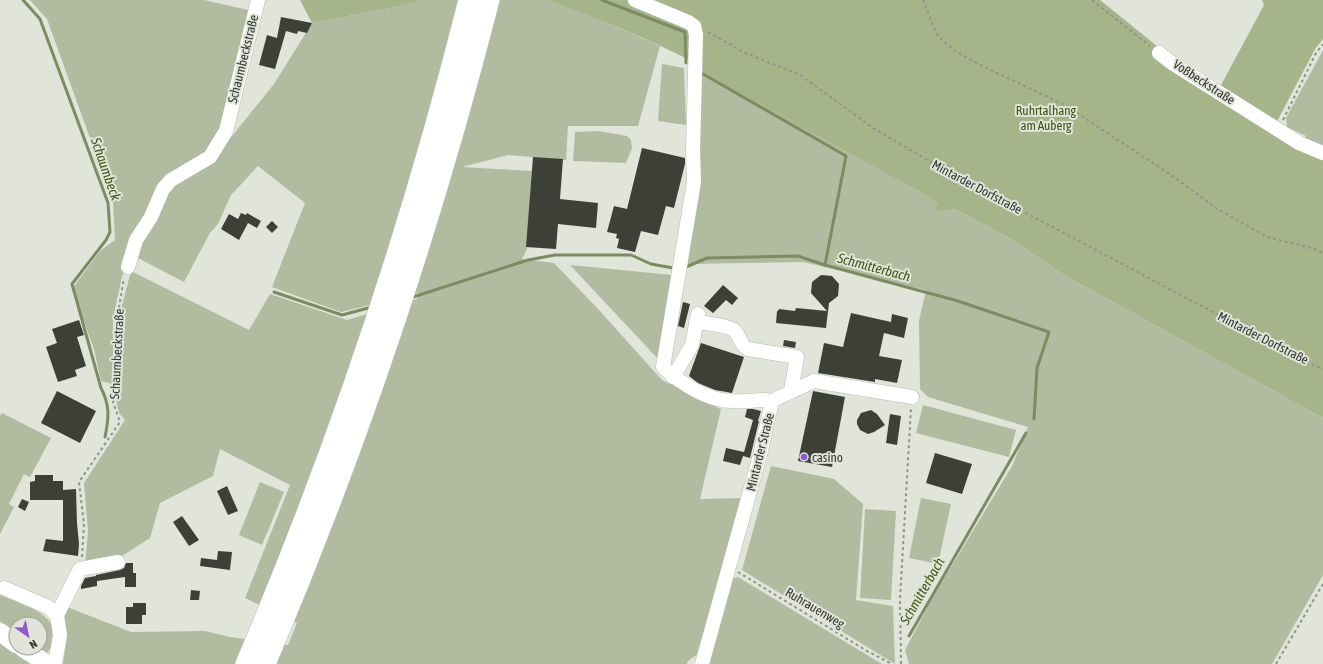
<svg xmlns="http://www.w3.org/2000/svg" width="1323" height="664" font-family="'Asap Condensed',sans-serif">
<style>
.green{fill:#b1bb9f}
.forest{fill:#a6b589}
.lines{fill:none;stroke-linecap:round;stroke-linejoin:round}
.stream{stroke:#7d8b61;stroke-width:3}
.building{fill:#3d4037}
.minor-casing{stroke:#b9bcb2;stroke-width:15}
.major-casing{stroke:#b9bcb2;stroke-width:19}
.highway-casing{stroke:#b9bcb2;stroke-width:22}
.path{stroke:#91948c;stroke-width:2;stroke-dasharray:3 3;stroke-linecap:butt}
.minor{stroke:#fff;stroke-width:14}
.major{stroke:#fff;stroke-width:18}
.highway{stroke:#fff;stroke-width:21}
.poi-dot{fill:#9258cf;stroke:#e0e4d9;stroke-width:1.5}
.labels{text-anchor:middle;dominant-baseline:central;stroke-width:4;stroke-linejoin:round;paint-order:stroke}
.street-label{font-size:13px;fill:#363733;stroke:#e0e4d9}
.park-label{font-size:13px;fill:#41530f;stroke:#e0e4d9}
.poi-label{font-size:13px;fill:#363733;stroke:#e0e4d9;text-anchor:start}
.water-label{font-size:14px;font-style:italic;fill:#435612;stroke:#e0e4d9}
</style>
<rect width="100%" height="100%" fill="#e0e4d9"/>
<g class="green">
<path d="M30,0H204L253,11L223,129L203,155L168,176L133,238L122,277L113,318V384L101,381L94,349L72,289L100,251L115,240L113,202L47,19Z"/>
<path d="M418,0H547L592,16L660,46L638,126H568L566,160L508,155L462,167L532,171L527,249L522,259L554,263L598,309L662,380L721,409L700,499L745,498L702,651L688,661L687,664H64L63,663L66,644L64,614L67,607L131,632L205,631L230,637L288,645L297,623L245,598L290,485L220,449L213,476L160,503L150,538L116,560L85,566L88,531L84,483L125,420L119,413L116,400L119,386V317L131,271L249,330L270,294L347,320L417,299L419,293L341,312L272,287L305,203L258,166L231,195L218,224L210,233L184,282L136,257L172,185L212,161L274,84L312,23L416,3Z"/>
<path d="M1084,0L925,192L755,101L931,198L937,204L934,210L941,212L955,209L1011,239L1064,275L1323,418V575L1272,664H909L905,650L933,597L1012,466L1028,427L928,397L920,389L919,321L926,290L803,262L684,264L699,72Z"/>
<path d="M1323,50V144L1287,127L1286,118Z"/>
<path d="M662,64L684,68L686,125L658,121Z"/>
<path d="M599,131L627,136L631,140L632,148L626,163L573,161L575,132Z"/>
<path d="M570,265L672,275L660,361Z"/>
<path d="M923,405L1016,430L1009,457L916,433Z"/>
<path d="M2,413L51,438L30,477L24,474L9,504L14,507L0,534V416Z"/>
<path d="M771,466L834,479L863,504L856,600L893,606L895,664L742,570Z"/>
<path d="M260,482L284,492L262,545L239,535Z"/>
<path d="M921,498L951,504L938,564L909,558Z"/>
<path d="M865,509L896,511L891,600L860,598Z"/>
<path d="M738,577L882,664H708L732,579Z"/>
<path d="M0,595C16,602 49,611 53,629C54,635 52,642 52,648L45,654L37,648H40V624H16V634L0,621Z"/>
<path d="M0,642L32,664H0Z"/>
</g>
<g class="forest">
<path d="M300,0H418L416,3L312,23Z"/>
<path d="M547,0H1100L1168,55L1220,87L1264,5L1262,0H1323V39L1315,49L1272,131L1300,146L1306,136L1323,144V418L1064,275L1011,239L955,209L941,212L934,210L937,204L931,198L699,71L696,63C648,39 598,18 547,0Z"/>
</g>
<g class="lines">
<g class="stream">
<path d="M23,0L40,19L108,203L110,232L106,240L72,284L101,388C110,405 109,418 105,437"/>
<path d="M602,0L685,32L686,63"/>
<path d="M703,74L846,156L825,265L958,301L1049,332L1037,368L1034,419"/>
<path d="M686,267L707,258L798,256L825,265"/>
<path d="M274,292L342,315L372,307"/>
<path d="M410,298L528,260L555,255H631L651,264L673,268"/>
<path d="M909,636L1026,433"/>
</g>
</g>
<g class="building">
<path d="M281,17L312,23L307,33L298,31L297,34L286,31L275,69L259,65L267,35L277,38Z"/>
<path d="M642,148L685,158V164L674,208L666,206L658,235L641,231L635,252L617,248L619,239L616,238L617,234L607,232L614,206L627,209Z"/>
<path d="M533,157L563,159L560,199L598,203L596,228L558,224L556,249L526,247Z"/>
<path d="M241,213L246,215L247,213L261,221L257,228L248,223L239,240L221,229L229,214L238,219Z"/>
<path d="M272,221L278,227L272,233L266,227Z"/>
<path d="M821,275L832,276L839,284L838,296L829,303L826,328L776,323L777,311H778L779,309L795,311L796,308L827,311L811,293L812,282Z"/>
<path d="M723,285L738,298L732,305L726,300L713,313L704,306Z"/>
<path d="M683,302L690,304L684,328L678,326Z"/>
<path d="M851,313L891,322L892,314L908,318L904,338L884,333L879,356L902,360L897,383L875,379V382L818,373L824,343L843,347Z"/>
<path d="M79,320L84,335L77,337L86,366L75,370L77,376L58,382L46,347L57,343L52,329Z"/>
<path d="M784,340L796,342L795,348L783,346Z"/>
<path d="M701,343L744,357L732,393L715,390L698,383L689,376Z"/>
<path d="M57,391L96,411L80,443L41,423Z"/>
<path d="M813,391L845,397L832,467L798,461Z"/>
<path d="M747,409H753L761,411L758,421L755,420L759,421L750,458L743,456L740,465L723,461L726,448L744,452L753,420L745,417Z"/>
<path d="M871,410L877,414L885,425L874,432L868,434L860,430L857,424V420L861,413Z"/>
<path d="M890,414L901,416L897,445L886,443Z"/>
<path d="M935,453L972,464L962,494L926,483Z"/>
<path d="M35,475H53V481H63V490L76,489L77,523L79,544L78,556L43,551L46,539L63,541V500H30V482L35,481Z"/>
<path d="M227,486L238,511L228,515L217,491Z"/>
<path d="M22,499L29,502L25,511L18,507Z"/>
<path d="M182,516L199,540L189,546L173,522Z"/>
<path d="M218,551L232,552L230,570L200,566L201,558L217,560Z"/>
<path d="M126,563H133V573H136V587H125V577L97,581V586L81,589V586L85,578L96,576V575L120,570L124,568Z"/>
<path d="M191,590L200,591L199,600H190Z"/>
<path d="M133,603H146V615H142V624H126V607H133Z"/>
</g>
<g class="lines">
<defs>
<g id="minor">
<path d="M635,0L688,22L694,26L696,35L693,151L694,182L663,367C682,384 705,400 731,401C743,402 754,400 766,400L769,402L771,406L760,455L702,664"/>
<path d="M1159,53L1172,63L1299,143L1323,153"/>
<path d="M128,267L136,240L151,217L163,189L171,180L210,157L226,131L258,0"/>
<path d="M696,322C705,323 728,325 735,331C740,336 740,345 748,349L797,357L791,391"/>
<path d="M673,377L692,345L698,314"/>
<path d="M769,402L814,381L912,397"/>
<path d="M4,588L48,607L57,615"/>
<path d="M55,664L60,635L57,615L80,569L118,562"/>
</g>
<g id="major">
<path d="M0,632L16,644"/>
<path d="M23,648L47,664"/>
</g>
<g id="highway">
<path d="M246,664C338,448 412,227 469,0"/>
<path d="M265,664C357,448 431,227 489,0"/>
</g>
</defs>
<use href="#minor" class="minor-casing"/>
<use href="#major" class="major-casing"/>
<use href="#highway" class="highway-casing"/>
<g class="path">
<path d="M923,0L936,33L941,39L955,51L980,65L1065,105L1174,177L1216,208L1267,237L1315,249L1323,253"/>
<path d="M1092,0L1150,46"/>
<path d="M708,32L743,52L800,75L876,130L945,170L1309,363L1323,369"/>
<path d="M1283,120L1316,53L1323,44"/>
<path d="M82,557L84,524L79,482L120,422L113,402L117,384L116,369L117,319L124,278"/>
<path d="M738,572L867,651L892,664"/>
<path d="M901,664L900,599L911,408"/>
<path d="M1276,664L1323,584"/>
</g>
<use href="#minor" class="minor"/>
<use href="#major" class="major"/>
<use href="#highway" class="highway"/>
</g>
<circle class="poi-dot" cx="804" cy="457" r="4"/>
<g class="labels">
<g class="street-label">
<text transform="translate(243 59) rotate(-76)">Schaumbeckstraße</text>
<text transform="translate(1204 82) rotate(33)">Voßbeckstraße</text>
<text transform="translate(977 187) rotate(28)">Mintarder Dorfstraße</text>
<text transform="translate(1263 338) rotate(27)">Mintarder Dorfstraße</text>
<text transform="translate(117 354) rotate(-87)">Schaumbeckstraße</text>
<text transform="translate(760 452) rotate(-76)">Mintarder Straße</text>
<text transform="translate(815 608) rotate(31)">Ruhrauenweg</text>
</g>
<g class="park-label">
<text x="1046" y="110">Ruhrtalhang<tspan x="1046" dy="15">am Auberg</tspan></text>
</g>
<g class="poi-label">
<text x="812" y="457">casino</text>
</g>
<g class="water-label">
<text transform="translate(106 169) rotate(71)">Schaumbeck</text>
<text transform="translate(874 267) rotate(15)">Schmitterbach</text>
<text transform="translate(922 591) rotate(-60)">Schmitterbach</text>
</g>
</g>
<g transform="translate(28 636) rotate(147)"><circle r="19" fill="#e0e4d9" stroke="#9c9f97"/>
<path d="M0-3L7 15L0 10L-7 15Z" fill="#9258cf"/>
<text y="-6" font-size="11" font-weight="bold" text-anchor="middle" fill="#363733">N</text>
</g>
</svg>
